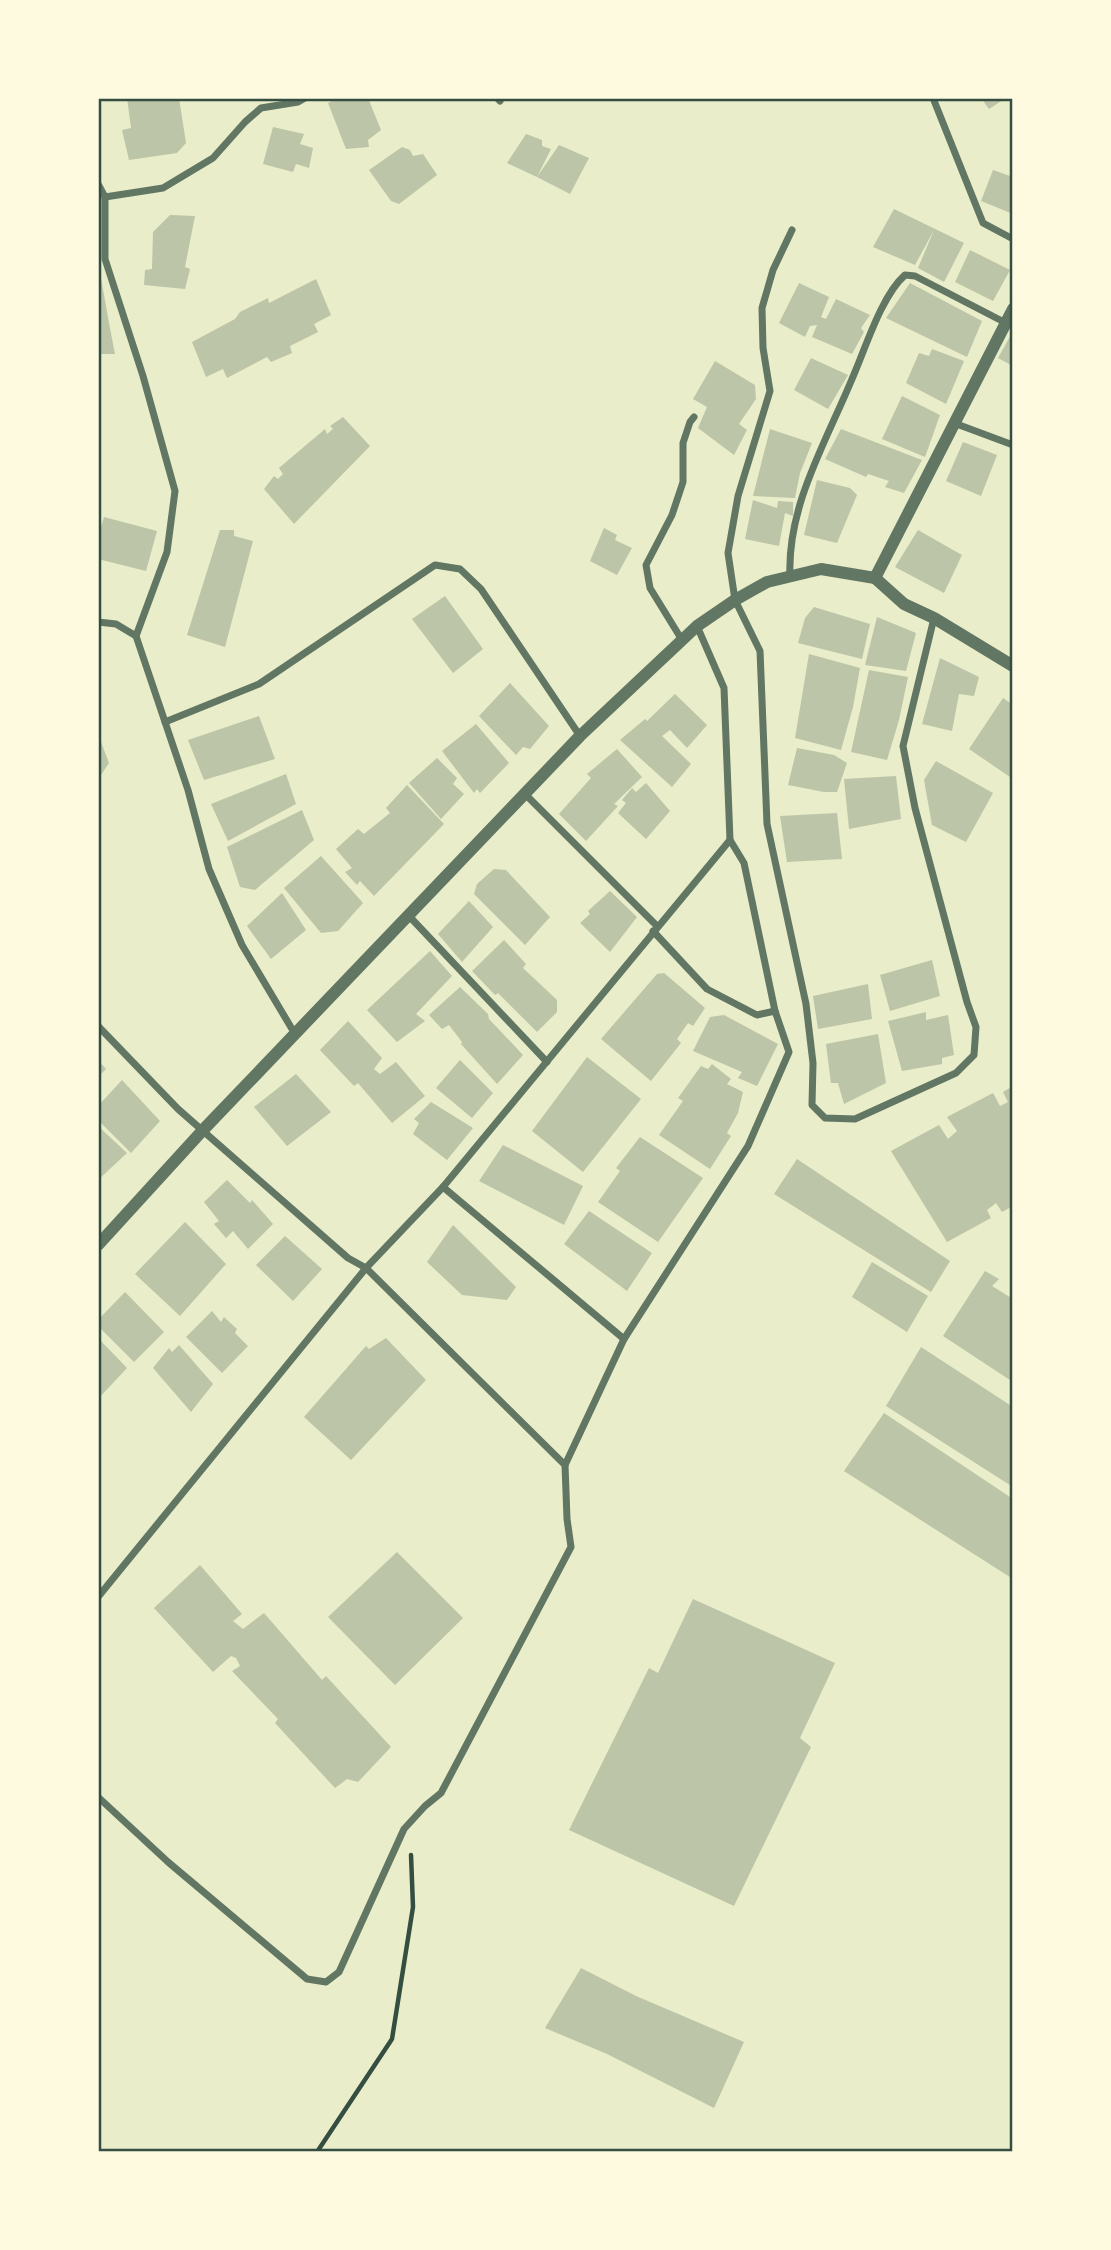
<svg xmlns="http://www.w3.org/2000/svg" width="1111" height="2250" font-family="'Crimson Pro',serif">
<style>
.building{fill:#bcc5a7}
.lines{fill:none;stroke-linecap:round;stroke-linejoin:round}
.path{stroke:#344e41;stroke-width:4.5}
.minor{stroke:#617663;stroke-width:7}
.tertiary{stroke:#617663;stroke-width:12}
.neatline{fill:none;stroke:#344e41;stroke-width:2.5}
</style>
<rect width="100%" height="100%" fill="#e9edc9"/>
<g class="building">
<path d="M127,98H179L186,143L177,153L129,160L122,130L131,128Z"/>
<path d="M338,98H350L351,100L368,98L381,130L368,140L369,147L346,149L328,103Z"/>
<path d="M981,98H1006L989,109Z"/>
<path d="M273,127L304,134L300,144L313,148L309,168L296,164L293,172L263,164Z"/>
<path d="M526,134L542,140V146L551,149L537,177L507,163Z"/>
<path d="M559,145L589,158L570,194L537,177Z"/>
<path d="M402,147L410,150L413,156L423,154L437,175L399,204L391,201L369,170Z"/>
<path d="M993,170L1013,177V214L981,201Z"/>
<path d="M894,209L964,243L944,282L918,268L934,230L915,265L873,247Z"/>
<path d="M170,215L195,216L185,267L190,269L185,289L144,285L145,270L152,269L153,232Z"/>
<path d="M970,250L1010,270L993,301L955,282Z"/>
<path d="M101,278L109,323L115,354H98V279Z"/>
<path d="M316,279L331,315L314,324L318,332L290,346L292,353L271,362L267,357L227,378L223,369L206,377L192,342L235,319L240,312L268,298L269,303Z"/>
<path d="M799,283L829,297L821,317L826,319L836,299L870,315L861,328L864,332L852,354L812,337L817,325L810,326L805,337L779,323Z"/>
<path d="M910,283L982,321L967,357L886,318Z"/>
<path d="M1013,331V366L998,358Z"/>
<path d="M932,349L964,361L946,404L906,383L919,353L929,356Z"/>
<path d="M811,358L848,375L828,409L794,390Z"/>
<path d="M715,361L755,385L756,399L739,424L747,430L734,455L698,428L707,407L693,399Z"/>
<path d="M902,396L940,415L925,457L882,439Z"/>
<path d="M343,417L370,446L294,524L264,489L274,476L278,479L283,474L279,468L325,429L327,434L333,429L330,426Z"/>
<path d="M770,429L812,443L800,473L795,498L753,496Z"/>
<path d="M841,429L922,460L904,493L885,487L889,481L868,474L866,477L825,459Z"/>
<path d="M963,442L997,455L981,496L946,481Z"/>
<path d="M817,480L850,488L857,495L837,543L804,535Z"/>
<path d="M753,500L777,508L778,501L793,502V516L785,513L779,546L745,539Z"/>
<path d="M104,517L157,531L146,571L98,559V538Z"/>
<path d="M604,528L617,535L615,540L632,548L617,575L590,561Z"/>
<path d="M220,530H234V536L253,541L225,647L187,635Z"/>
<path d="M918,530L962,555L944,593L895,567Z"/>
<path d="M445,596L483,649L453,673L412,619Z"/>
<path d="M814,607L870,624L862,659L798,643L805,618Z"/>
<path d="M877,617L916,633L906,671L865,665Z"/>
<path d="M809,654L860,668L853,707L841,750L795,738Z"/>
<path d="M940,658L979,677L974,696L959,694L952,731L922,724Z"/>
<path d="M869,670L908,677L899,720L887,760L851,752Z"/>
<path d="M510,683L549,726L530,749L523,747L516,755L479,716Z"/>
<path d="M675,694L707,725L687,748L670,730L662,736L691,764L672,787L620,740L645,719L647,721Z"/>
<path d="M1003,698L1013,705V779L969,749Z"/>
<path d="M259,716L275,759L204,780L188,740Z"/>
<path d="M476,724L509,763L480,793L477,789L474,793L442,751Z"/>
<path d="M98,734L109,763L99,778L101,787L98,789Z"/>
<path d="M797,748L834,755L847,763L837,792H824L788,785Z"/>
<path d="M617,749L642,777L614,804L618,806L586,841L559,814L591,778L587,774Z"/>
<path d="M437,758L457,778L453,784L464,794L441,819L409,783Z"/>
<path d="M936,761L993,793L966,842L932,825L924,780Z"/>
<path d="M286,774L296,804L228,841L211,804Z"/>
<path d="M896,776L901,819L849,829L844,779Z"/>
<path d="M646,783L670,811L646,839L618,813L626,803L622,800L632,788L636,792Z"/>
<path d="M407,785L444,824L374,896L360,881L357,885L345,872L352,868L336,849L358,829L364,834L390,813L386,808Z"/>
<path d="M302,810L314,840L255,890L240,887L227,847Z"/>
<path d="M837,813L842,859L787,862L780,816Z"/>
<path d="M321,856L363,903L338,931L321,933L284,888Z"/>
<path d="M494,869L506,870L550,917L525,945L474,894L477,884Z"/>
<path d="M610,891L637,917L610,952L580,923L590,914L588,911Z"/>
<path d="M282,893L306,930L271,959L247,926Z"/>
<path d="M469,901L493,927L462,962L438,934Z"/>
<path d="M504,940L526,964L523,968L557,1000V1012L537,1032L498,993L495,995L472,971Z"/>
<path d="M430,951L452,976L416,1014L425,1021L397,1042L367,1010Z"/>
<path d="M932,960L940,996L890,1011L880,975Z"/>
<path d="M664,973L705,1008L693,1026L688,1023L677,1039L681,1043L651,1081L601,1039L657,974Z"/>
<path d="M868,984L872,1019L818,1029L813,996Z"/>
<path d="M460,987L488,1014L489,1019L523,1055L497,1084L461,1044L462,1042L449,1025L442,1029L429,1015Z"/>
<path d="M926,1012V1020L948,1015L954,1055L942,1058V1064L902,1071L888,1021Z"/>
<path d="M724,1015L778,1044L757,1086L738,1078L742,1072L693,1051L710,1017Z"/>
<path d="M348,1021L382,1058L374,1069L380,1074L396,1062L425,1096L392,1123L358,1083L354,1086L320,1050Z"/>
<path d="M878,1034L886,1083L844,1104L838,1083H831L826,1044Z"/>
<path d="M587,1057L641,1099L583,1172L532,1131Z"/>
<path d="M98,1060L106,1069L98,1077Z"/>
<path d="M460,1060L493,1093L472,1118L436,1088Z"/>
<path d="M712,1064L731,1079L727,1084L743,1092L738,1113L727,1133L731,1136L710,1169L659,1135L683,1101L678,1098L701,1066L708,1069Z"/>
<path d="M296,1074L331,1112L287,1146L254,1107Z"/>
<path d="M122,1080L160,1121L131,1153L98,1120V1106Z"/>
<path d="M1013,1086V1206L1002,1212L996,1203L987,1210L991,1218L947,1242L891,1151L939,1125L948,1139L957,1131L947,1117L993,1093L1000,1106L1008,1102L1003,1092Z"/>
<path d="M431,1102L473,1128L447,1160L413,1134L419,1123L414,1119Z"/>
<path d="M98,1126L127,1153L98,1180Z"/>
<path d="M640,1137L703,1178L658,1242L598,1202L620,1171L616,1168Z"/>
<path d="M503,1145L583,1186L564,1225L479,1181Z"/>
<path d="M797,1159L950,1261L931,1292L774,1194Z"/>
<path d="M227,1180L250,1203L252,1200L273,1224L248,1249L233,1231L226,1238L214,1224L219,1221L204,1202Z"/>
<path d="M589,1211L652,1253L627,1291L564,1244Z"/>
<path d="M185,1222L226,1264L180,1316L135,1274Z"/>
<path d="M453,1225L516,1287L507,1300L462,1295L427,1262Z"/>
<path d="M285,1236L322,1269L293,1301L256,1265Z"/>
<path d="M872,1262L928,1296L907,1332L852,1297Z"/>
<path d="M985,1271L999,1279L992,1286L1013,1299V1382L943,1336Z"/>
<path d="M125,1292L164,1332L134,1362L98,1326V1320Z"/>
<path d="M212,1311L221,1322L224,1317L237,1329L235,1333L248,1346L222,1373L186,1337Z"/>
<path d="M98,1338L127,1368L98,1399Z"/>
<path d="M386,1338L426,1380L351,1460L304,1417L366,1346L369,1349Z"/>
<path d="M179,1345L213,1384L191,1412L153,1368L169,1348L172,1352Z"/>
<path d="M921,1347L1013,1407V1487L886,1406Z"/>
<path d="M884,1413L1013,1499V1579L844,1471Z"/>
<path d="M397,1552L463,1618L395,1685L328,1617Z"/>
<path d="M200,1565L242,1614L233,1621L243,1629L264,1613L322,1680L326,1676L391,1747L358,1782L347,1779L335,1788L275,1723L278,1719L232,1671L240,1666L236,1658L231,1656L213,1672L154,1608Z"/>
<path d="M693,1599L835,1663L800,1738L811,1747L734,1906L569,1830L649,1668L658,1673Z"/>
<path d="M581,1968L636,1996L744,2042L714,2108L607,2054L545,2028Z"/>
</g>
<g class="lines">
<path class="path" d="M317,2152L392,2039L413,1907L411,1855"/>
<g class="minor">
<path d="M497,98L500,101"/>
<path d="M933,98L983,223L1013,239"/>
<path d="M98,184L105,197V259L143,376L175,491L167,552L136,636L188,790L209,869L242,945L295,1034"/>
<path d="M105,197L163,188L213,158L245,122L261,108L298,102L305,98"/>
<path d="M792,230L773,270L762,308L763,348L770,391L738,496L728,553L735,600L760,651L767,824L806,1004L813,1063L812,1105L825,1118L855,1119L956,1073L974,1055L976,1027L967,1002L915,808L903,746L934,618"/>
<path d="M954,423L1013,445"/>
<path d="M790,576C787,506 826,442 852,379C865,350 881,296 905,275L915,276L1006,323"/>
<path d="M98,622L116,624L136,636"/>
<path d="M682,640L650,588L646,565L672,515L683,482V443L690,422L694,417"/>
<path d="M165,722L259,684L435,565L460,569L481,589L580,736"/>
<path d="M525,794L657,926"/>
<path d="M409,916L547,1062"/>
<path d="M653,931L707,989L757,1015L775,1011"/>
<path d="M98,1026L178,1109L348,1258L366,1268L565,1465L567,1519L571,1547L441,1793L425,1806L404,1829L339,1972L326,1982L307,1979L168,1862L98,1797"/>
<path d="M443,1187L624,1339"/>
<path d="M565,1465L624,1339L748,1146L789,1052L775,1011L744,863L730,840L724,688L697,626"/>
<path d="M98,1597L366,1268L443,1187L730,840"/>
</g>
<g class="tertiary">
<path d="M875,578L1013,309"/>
<path d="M98,1245L203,1130L580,736L697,626L735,600L767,582L821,569L875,578L904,604L934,618L1013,666"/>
</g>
</g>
<rect width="1111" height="2250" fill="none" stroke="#fefae0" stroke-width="200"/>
<rect x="100" y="100" width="911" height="2050" class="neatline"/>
</svg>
